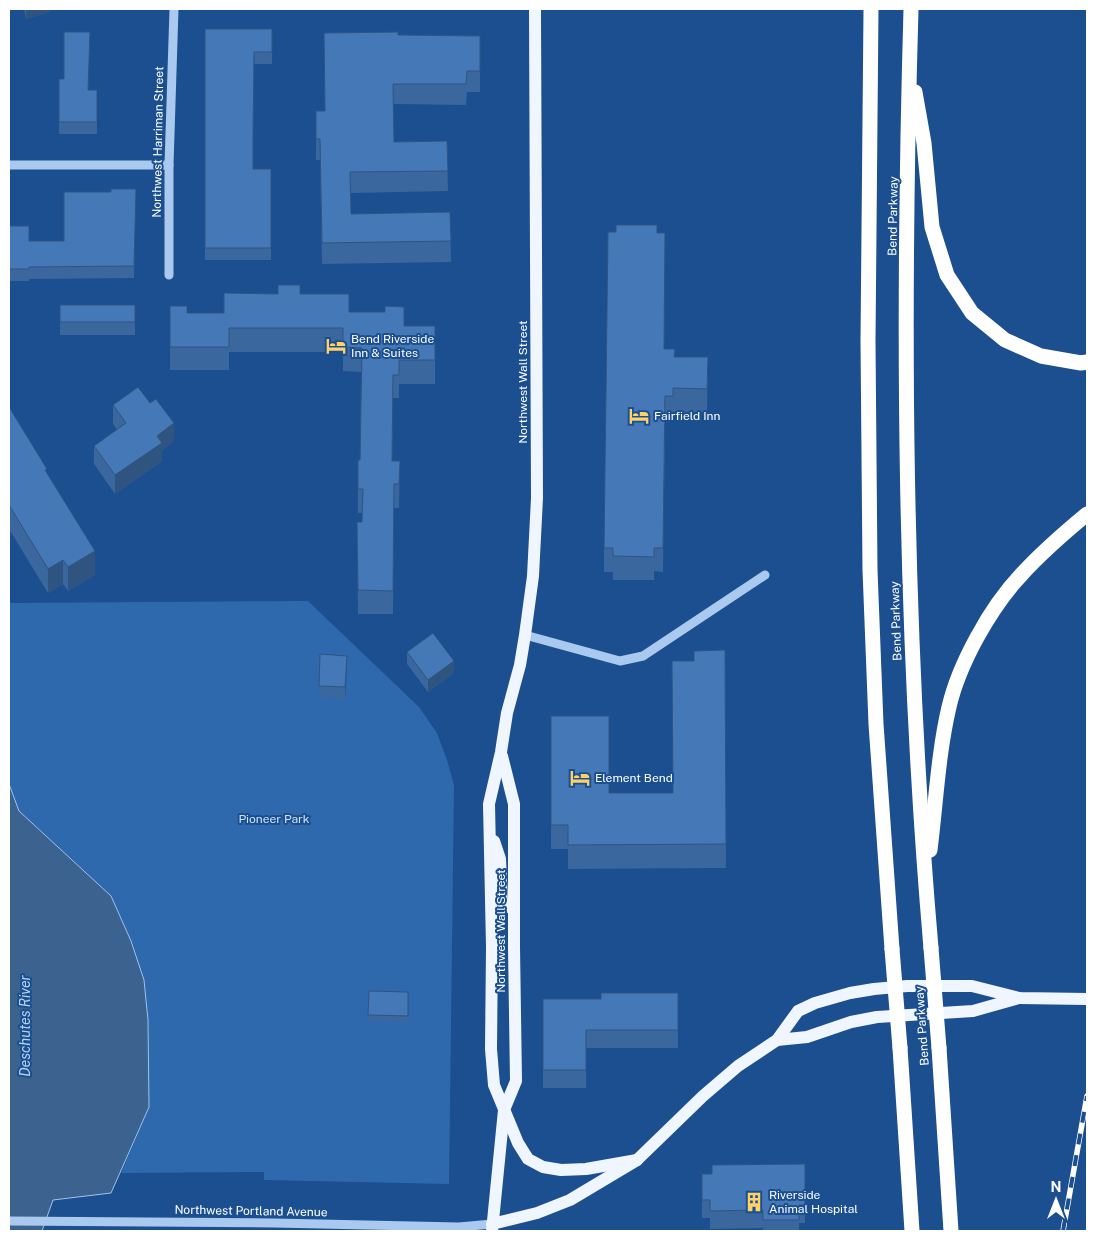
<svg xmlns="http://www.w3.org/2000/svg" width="1096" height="1240" font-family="'Public Sans',sans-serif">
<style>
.green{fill:#2e69ad}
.water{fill:#3c6290;stroke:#9cc4f0}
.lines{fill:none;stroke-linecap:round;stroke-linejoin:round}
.minor{stroke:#a9c9ee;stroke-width:9}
.major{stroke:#f0f6ff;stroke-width:12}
.highway{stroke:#fff;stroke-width:15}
.rail-casing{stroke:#fff;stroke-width:5.5}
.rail{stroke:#1b4f8f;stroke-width:4;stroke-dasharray:11;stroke-linecap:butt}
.highway-bridge{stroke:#fff;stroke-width:15}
.wall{fill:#3a679d}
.shaded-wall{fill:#305480}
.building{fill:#4478b7;stroke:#305480}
.labels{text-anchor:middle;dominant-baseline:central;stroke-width:4;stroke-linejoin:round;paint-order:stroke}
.street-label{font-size:12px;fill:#fff;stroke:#1b4f8f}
.poi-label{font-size:12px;fill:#fff;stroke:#1b4f8f;text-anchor:start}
.park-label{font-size:12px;fill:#cfe3fa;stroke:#1b4f8f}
.water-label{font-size:14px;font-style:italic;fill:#b5d3f5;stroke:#1b4f8f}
</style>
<rect width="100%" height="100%" fill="#1b4f8f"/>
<path class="green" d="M308,601L419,707L437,733L447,760L454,785L449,1184L264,1180V1172L121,1173L149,1107L148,1020L144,980L131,941L111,896L19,811L9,784V603Z"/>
<path class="water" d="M9,784L19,811L111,896L131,941L144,980L148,1020L149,1107L111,1193L53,1200L42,1231H9Z"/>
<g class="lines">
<g class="minor">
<path d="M9,165H169"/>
<path d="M169,275V165L174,9"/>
<path d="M525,635L620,661L643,656L765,575"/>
<path d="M9,1221L274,1223L459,1227L492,1224"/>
</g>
<g class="major">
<path d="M535,9L537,498L533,576L525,635L520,665L507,713L501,752L489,804L492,947L491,1049L494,1085L518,1143L528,1159L543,1167L561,1170L586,1169L637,1160"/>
<path d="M494,841L500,859L502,902L514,910"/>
<path d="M777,1040L807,1037L851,1022L877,1017L973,1011L1019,998"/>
<path d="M492,1224L537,1213L570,1200L637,1160L703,1096L738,1066L777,1040L798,1011L815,1003L850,993L874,989L907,986H972L1019,998L1087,999"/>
<path d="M492,1231L504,1110L516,1081L514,947V804L502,756"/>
</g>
<g class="highway">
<path d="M871,9L868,341L870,570L876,724L892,949"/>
<path d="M911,9C902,322 904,636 931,948"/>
<path d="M915,92L924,143L932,227L947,275L972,313L1005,340L1041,356L1081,363L1087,362"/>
<path d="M930,850C936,803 938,754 949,707C959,664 990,608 1021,575C1041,553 1064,533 1087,514"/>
<path d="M900,1048L912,1231"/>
<path d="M939,1048L951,1231"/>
</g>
<defs>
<path id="rail" d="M1063,1231L1087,1096"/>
</defs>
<use href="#rail" class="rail-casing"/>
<use href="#rail" class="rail"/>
<g class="highway-bridge">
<path d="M931,948L939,1048"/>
<path d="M892,949L900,1048"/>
</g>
</g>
<g class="wall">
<path d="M24,9H50V12L26,19Z"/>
<path d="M205,29H272V64H254L253,148V169H271V260H205Z"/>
<path d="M398,35L480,36V92H467L466,105L394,104V142L447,141L448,191L351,193V214L450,212L451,262L322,264L320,160H316V111H325Z"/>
<path d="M90,44L88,90H97V134H59V79H64Z"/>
<path d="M136,189L134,278L29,279V281H9V226L29,241H64L111,192Z"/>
<path d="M616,232L657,233L664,349L675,357H708L707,412H673V420H665L663,572L654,571V580H613V572H604V548Z"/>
<path d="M300,294L349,312L404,326H435V384H399V398H393L392,461H400L399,508H394L393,614H358L357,522H362L363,513H358V460H360L361,372L343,371V352H229V370H170V306L187,313H224Z"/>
<rect x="60" y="305" width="75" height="30"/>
<path d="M113,405L174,441L162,450V461L115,494L94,464V446L117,430L113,424Z"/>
<path d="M9,407L47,474L95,575L68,591L63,584L48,593L9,529Z"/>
<path d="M725,650L726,868L568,869V849H551V716L609,793H673L694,661Z"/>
<path d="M407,652L454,673L428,692L407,664Z"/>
<path d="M347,668L345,699L319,698V686Z"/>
<path d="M369,991L408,992V1022L368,1021Z"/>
<path d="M678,993V1048H586V1088H543V999H601Z"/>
<path d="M805,1164V1223H799V1231H763V1228L710,1229V1218H702V1174H712Z"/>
</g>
<g class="shaded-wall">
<path d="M26,9H50V12L26,19Z"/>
<path d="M174,423V441L162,450V461L115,494V475L157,436Z"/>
<path d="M95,551V575L68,591V567Z"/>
<path d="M63,560V584L48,593V569Z"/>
<path d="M347,656V668L345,699V687Z"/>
<path d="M454,661V673L428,692V680Z"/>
</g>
<g class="building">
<path d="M205,29H272V52H254L253,136V169H271V248H205Z"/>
<path d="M64,32H90L88,90H97V122H59V79H64Z"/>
<path d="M398,32V35L480,36V71H467L466,84H393L394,142L447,141L448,171L350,172L351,214L450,212L451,241L322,243L320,139H316V111H325L324,33Z"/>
<path d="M111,189H136L134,266L29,267V269H9V226H29V241H64V192H111Z"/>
<path d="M616,225H657V233H665L664,349H675L674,357H708L707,389L673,388V396H665L663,548H654V557L613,556V548H604L608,232H616Z"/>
<path d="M278,285H300V294H349V312H385V306L404,307V326H435V360H399V375H393L392,461H400L399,484H394L393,591L358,590L357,522H362L363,489H358V460H360L362,348L343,347V328H229V347H170V306H187V313H224V293L278,294Z"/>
<rect x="60" y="305" width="75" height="17"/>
<path d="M138,387L150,403L156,399L174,423L157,436L162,443L115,475L94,446L126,423L113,405Z"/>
<path d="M9,407L47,469L45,470L95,551L68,567L63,560L48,569L9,505Z"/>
<path d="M433,633L454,661L428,680L407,652Z"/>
<path d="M725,650L726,844L568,845V825H551V716H609V793H673L672,661H694V651Z"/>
<path d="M320,654L347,656L345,687L319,686Z"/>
<path d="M369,991L408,992V1016L368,1015Z"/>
<path d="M601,993H678V1030H586V1070H543V999H601Z"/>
<path d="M805,1164V1205H799V1220H763V1210L710,1211V1200H702V1174H712V1165Z"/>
</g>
<defs>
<symbol id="hotel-bare" viewBox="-9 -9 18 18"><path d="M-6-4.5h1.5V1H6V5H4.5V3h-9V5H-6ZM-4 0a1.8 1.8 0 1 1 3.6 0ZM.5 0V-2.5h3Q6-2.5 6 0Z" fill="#ffd166" stroke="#1b4f8f" stroke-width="2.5" paint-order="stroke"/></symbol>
<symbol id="building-bare" viewBox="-9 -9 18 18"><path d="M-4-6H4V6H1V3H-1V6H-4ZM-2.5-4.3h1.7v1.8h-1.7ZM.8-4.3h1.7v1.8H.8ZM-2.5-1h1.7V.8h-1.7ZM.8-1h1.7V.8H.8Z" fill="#ffd166" stroke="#1b4f8f" stroke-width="2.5" paint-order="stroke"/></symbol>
</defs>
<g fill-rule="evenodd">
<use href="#hotel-bare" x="322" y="332" width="28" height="28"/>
<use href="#hotel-bare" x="625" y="402" width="28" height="28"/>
<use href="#hotel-bare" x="566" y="764" width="28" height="28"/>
<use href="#building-bare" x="740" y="1188" width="28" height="28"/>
</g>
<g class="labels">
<g class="street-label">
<text transform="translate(158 142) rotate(-89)">Northwest Harriman Street</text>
<text transform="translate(893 216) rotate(-89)">Bend Parkway</text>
<text transform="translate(523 382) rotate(-90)">Northwest Wall Street</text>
<text transform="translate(896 621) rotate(-92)">Bend Parkway</text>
<text transform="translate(501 931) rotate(-90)">Northwest Wall Street</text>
<text transform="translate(922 1026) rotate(-94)">Bend Parkway</text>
<text transform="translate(251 1211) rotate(1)">Northwest Portland Avenue</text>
</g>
<g class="poi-label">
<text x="351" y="339">Bend Riverside<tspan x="351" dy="14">Inn &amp; Suites</tspan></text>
<text x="654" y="416">Fairfield Inn</text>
<text x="595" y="778">Element Bend</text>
<text x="769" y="1195">Riverside<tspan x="769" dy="14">Animal Hospital</tspan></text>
</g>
<g class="park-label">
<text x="274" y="819">Pioneer Park</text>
</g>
<g class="water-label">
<text transform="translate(25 1026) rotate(-90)">Deschutes River</text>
</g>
</g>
<rect width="1096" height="1240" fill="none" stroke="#ffffff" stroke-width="20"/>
<g transform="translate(1056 1200)" stroke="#1b4f8f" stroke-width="4" paint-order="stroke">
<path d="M0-4L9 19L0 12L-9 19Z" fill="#ffffff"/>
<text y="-8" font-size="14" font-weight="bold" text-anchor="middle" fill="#ffffff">N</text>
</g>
</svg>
